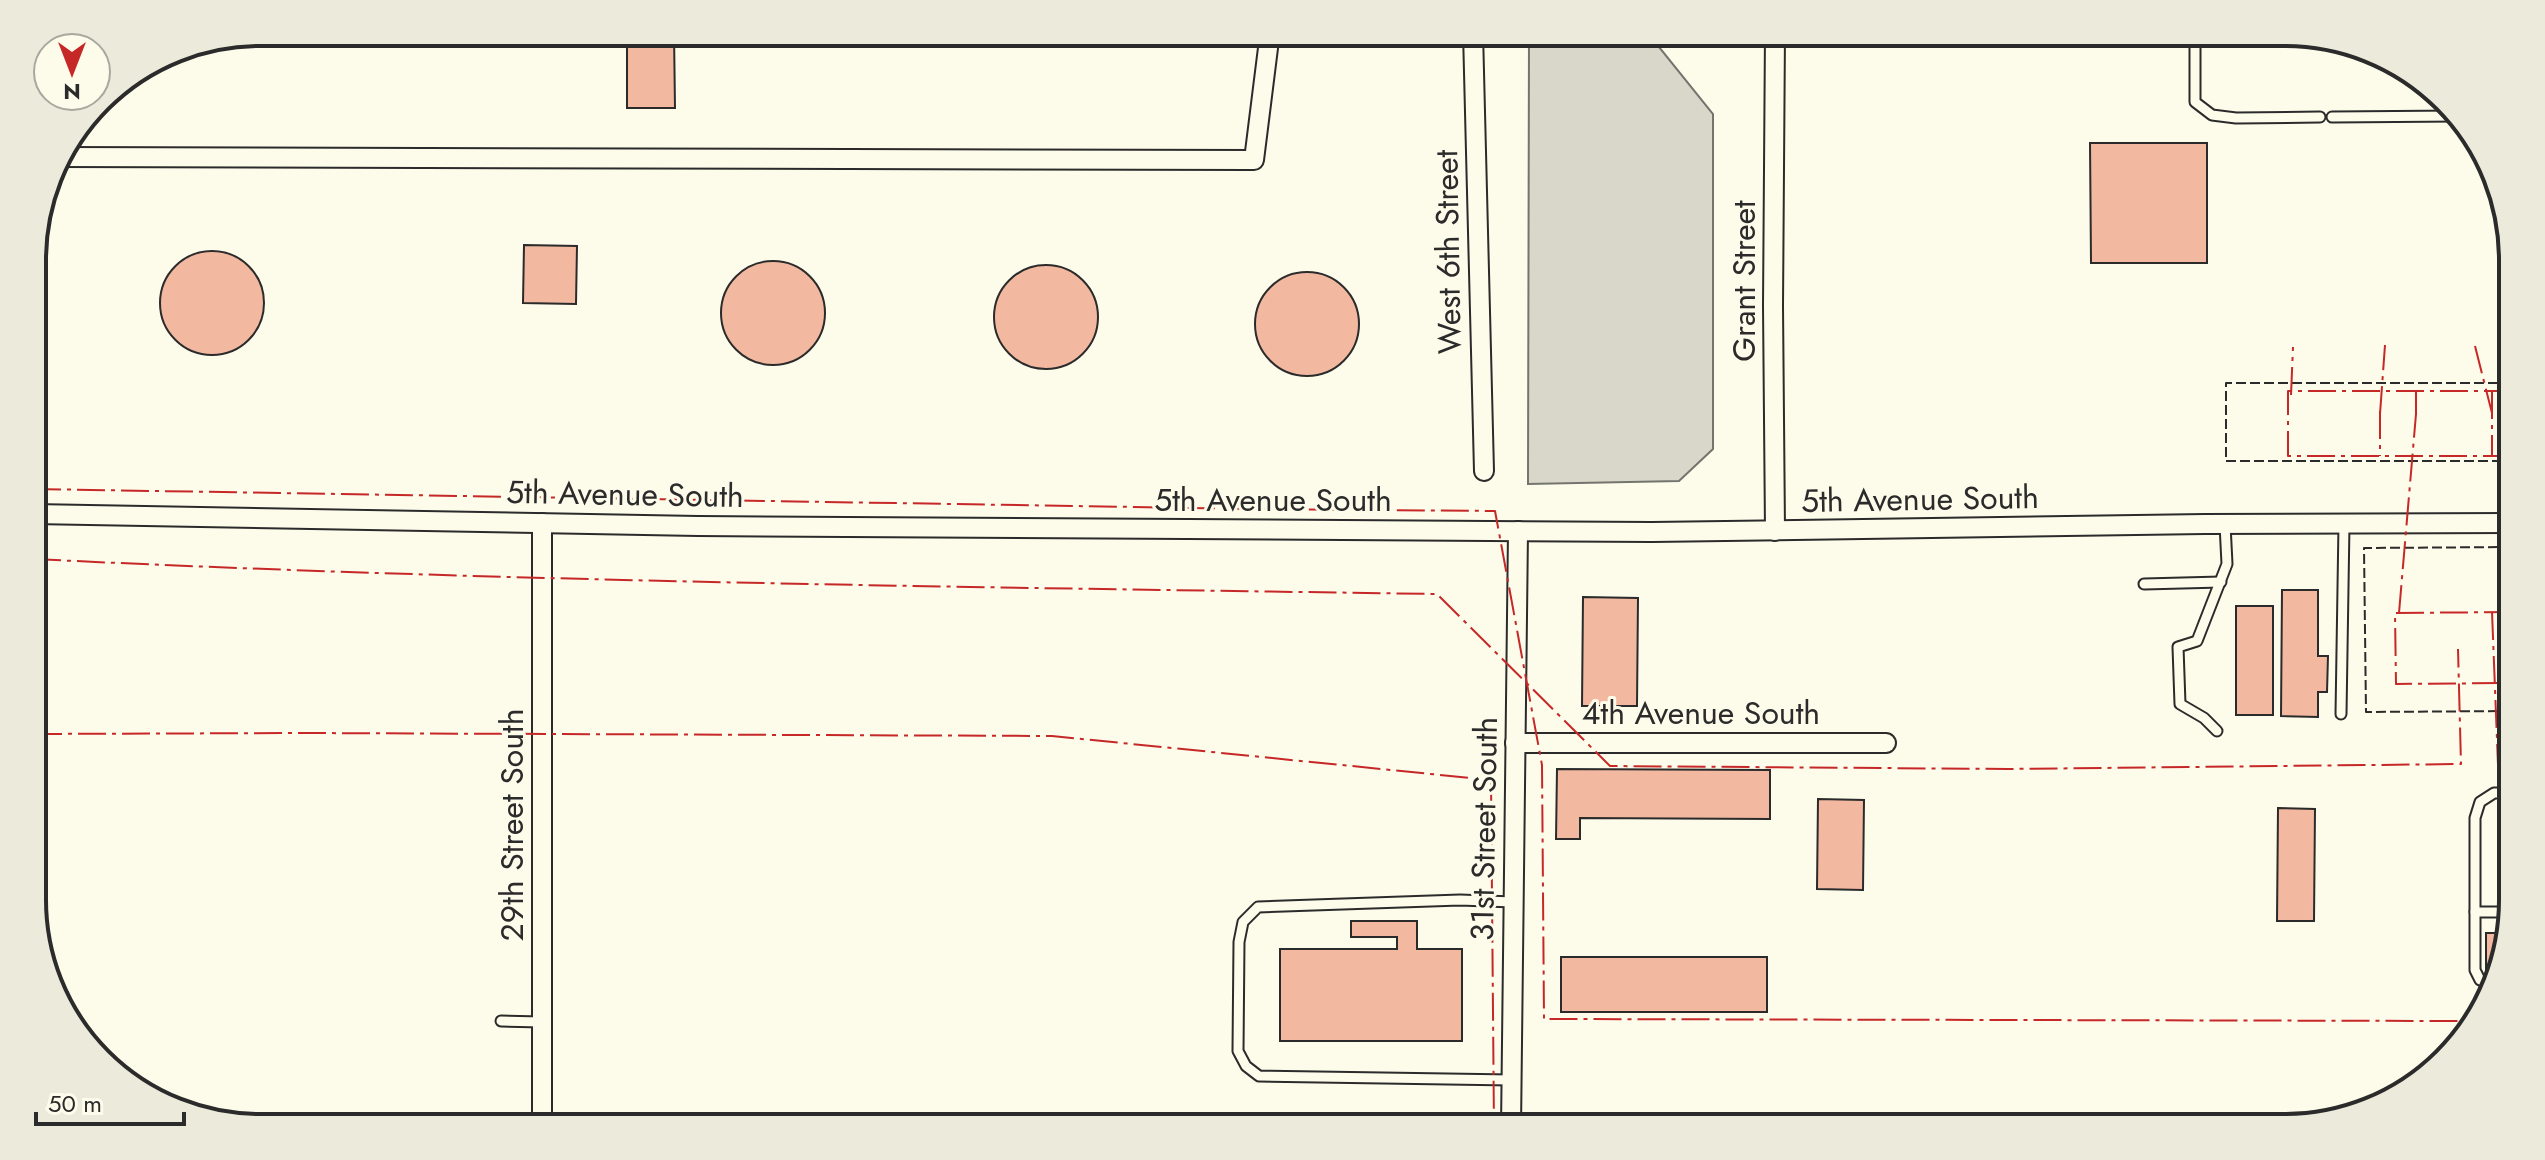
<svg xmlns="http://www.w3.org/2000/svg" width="2545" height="1160" font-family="Jost,sans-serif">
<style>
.water{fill:#d8d7c9;stroke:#74746e;stroke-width:2}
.building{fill:#f2b8a0;stroke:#2b2b2b;stroke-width:2}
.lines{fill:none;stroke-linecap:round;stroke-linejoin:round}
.service-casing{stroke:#2b2b2b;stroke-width:13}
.minor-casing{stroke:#2b2b2b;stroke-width:22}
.service{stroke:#fdfbea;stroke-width:9}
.minor{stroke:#fdfbea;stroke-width:18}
.fence{stroke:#2b2b2b;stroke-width:2;stroke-dasharray:10 4;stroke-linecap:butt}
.power{stroke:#c62828;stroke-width:2;stroke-dasharray:28 6 4 6;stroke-linecap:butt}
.labels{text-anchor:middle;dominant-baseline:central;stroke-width:6;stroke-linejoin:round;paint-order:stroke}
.street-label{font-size:32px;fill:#2b2b2b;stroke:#fdfbea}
.rim{fill:none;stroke:#2b2b2b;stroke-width:4}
</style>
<rect width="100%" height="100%" fill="#fdfbea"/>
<path class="water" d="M1529,32H1647L1713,114V449L1679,481L1528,484Z"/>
<g class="building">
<path d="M627,32H674L675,108H627Z"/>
<path d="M2090,143H2207V263H2091Z"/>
<path d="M524,245L577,246L576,304L523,303Z"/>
<circle cx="212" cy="303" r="52"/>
<circle cx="773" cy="313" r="52"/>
<circle cx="1046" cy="317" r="52"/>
<circle cx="1307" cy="324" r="52"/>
<path d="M2282,590H2318V656H2328L2327,692H2318V717L2281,716Z"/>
<path d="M1583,597L1638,598L1637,706H1582Z"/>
<rect x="2236" y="606" width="37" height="109"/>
<path d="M1557,769L1770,770V819L1580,818V839H1556Z"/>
<path d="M1818,799L1864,800L1863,890L1817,889Z"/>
<path d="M2278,808L2315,809L2314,921H2277Z"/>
<path d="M2506,825H2513V880H2505Z"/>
<path d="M1351,921H1417V949H1462V1041H1280V949H1397V937H1351Z"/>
<path d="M2486,933H2507L2498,977H2486Z"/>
<rect x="1561" y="957" width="206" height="55"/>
</g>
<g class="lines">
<defs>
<g id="service">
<path d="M2195,32V102L2212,115L2236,118L2320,117"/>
<path d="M2332,117L2459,116"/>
<path d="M2144,584L2221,582"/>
<path d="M2341,714L2344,524"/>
<path d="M2217,731L2204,718L2180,704L2178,647L2197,641L2227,564L2225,524"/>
<path d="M2475,912H2511"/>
<path d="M2496,987L2480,980L2475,970V818L2480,802L2494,793H2513"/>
<path d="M501,1021L542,1022"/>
<path d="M1512,1080L1259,1076L1246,1066L1238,1051L1239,942L1243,922L1258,907L1460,900L1513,902"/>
</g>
<g id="minor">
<path d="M1473,32L1484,471"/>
<path d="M1775,32L1773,306L1775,531"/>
<path d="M57,157L1254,160L1270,32"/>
<path d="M33,514L698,526L1652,532L2205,524L2512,523"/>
<path d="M542,523V1128"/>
<path d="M1515,743H1886"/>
<path d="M1511,1128L1518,531"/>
</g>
</defs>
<use href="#service" class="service-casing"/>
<use href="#minor" class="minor-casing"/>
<use href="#service" class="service"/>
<use href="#minor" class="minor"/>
<g class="fence">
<path d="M2512,383H2226V461H2512"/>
<path d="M2512,547L2364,548L2366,712L2512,711"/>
</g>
<g class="power">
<path d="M2475,346L2492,413"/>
<path d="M2416,391V415"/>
<path d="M2492,391V456"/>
<path d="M2512,391H2288V456H2512"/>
<path d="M2291,395L2293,347"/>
<path d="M2380,411V456"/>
<path d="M2380,414L2385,345"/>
<path d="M33,489L1258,509L1495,511L1542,765L1544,1019L2468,1021"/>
<path d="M33,559C501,582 969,587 1437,594L1610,766L2008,769L2461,764L2458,649"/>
<path d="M2492,612L2498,765H2513"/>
<path d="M2512,612L2395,613L2396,684L2512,683"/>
<path d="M2399,613L2416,414"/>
<path d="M34,734L301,733L1052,736L1491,780L1494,1128"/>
</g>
</g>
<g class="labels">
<g class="street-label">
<text transform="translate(1448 252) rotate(-91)">West 6th Street</text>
<text transform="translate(1744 281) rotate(-90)">Grant Street</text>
<text transform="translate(625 494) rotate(1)">5th Avenue South</text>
<text transform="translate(1920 499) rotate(-1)">5th Avenue South</text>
<text x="1273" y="500">5th Avenue South</text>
<text x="1701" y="713">4th Avenue South</text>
<text transform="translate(512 825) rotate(-90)">29th Street South</text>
<text transform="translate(1484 829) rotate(-89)">31st Street South</text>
</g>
</g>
<path d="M0 0H2545V1160H0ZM260 46H2285A214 214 0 0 1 2499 260V900A214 214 0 0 1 2285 1114H260A214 214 0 0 1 46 900V260A214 214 0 0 1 260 46Z" fill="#eceadb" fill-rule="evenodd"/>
<path class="rim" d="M260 46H2285A214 214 0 0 1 2499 260V900A214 214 0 0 1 2285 1114H260A214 214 0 0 1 46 900V260A214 214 0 0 1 260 46Z"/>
<g transform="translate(72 72) rotate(180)"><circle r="38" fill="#fdfbea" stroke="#a9a89e" stroke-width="2"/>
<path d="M0-6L14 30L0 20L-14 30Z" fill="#c62828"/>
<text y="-12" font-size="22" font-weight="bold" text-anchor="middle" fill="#2b2b2b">N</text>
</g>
<path d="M36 1112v12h148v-12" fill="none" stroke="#2b2b2b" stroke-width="4"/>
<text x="48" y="1112" font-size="24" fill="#2b2b2b" stroke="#fdfbea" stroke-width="6" paint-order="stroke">50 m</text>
</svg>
